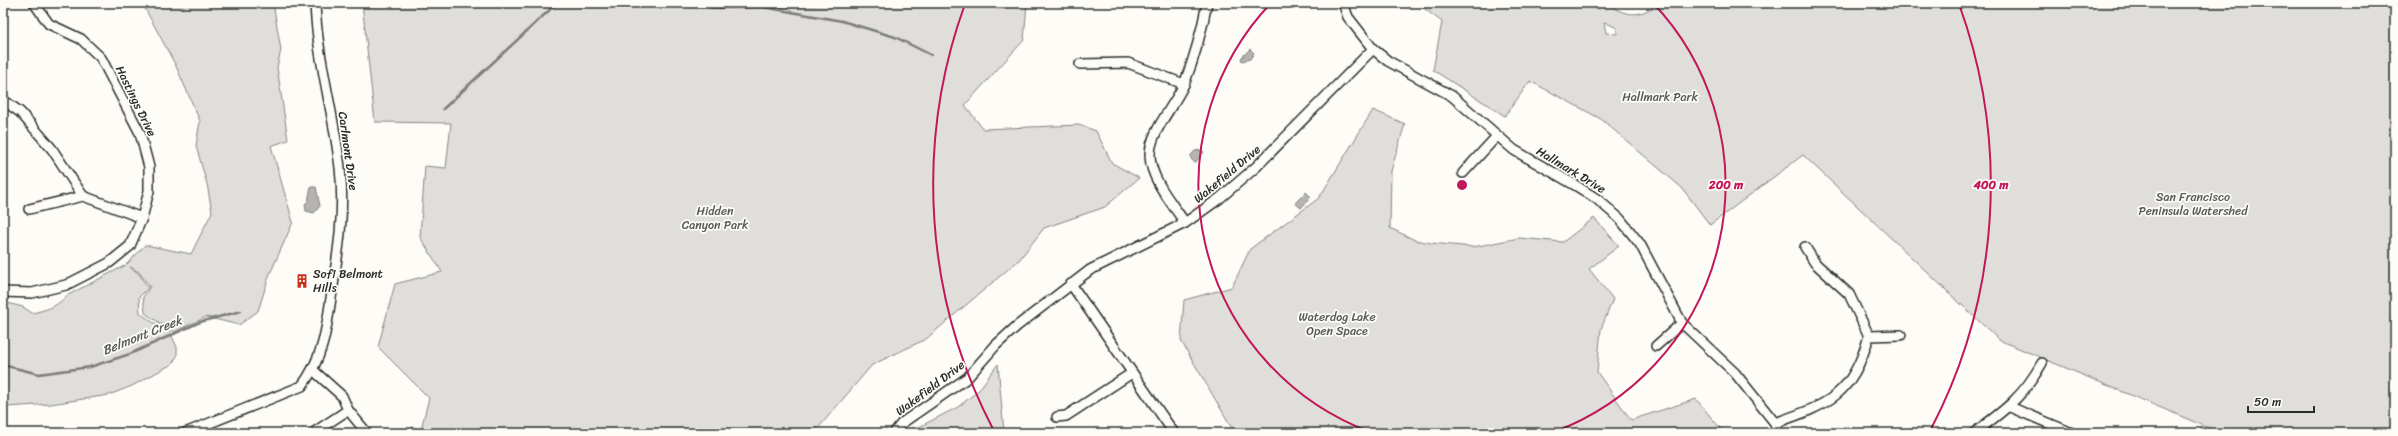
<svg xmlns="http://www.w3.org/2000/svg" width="2398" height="436" font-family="Sriracha,sans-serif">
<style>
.green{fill:#dfdeda;stroke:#858482;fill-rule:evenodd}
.water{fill:#b5b4b1;stroke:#7e7d7b}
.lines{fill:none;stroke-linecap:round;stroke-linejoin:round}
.stream{stroke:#7e7d7b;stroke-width:2.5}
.minor-casing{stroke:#2b2b2b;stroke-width:12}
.minor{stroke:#fdfcf7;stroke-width:9}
.ring{fill:none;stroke:#c2185b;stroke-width:2}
.labels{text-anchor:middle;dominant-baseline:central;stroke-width:3.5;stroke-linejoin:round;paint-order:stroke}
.park-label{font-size:12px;fill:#585857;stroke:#fdfcf7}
.street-label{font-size:12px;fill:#2b2b2b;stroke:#fdfcf7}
.poi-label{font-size:12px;fill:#2b2b2b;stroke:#fdfcf7;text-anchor:start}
.water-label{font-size:13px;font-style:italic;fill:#5b5b5a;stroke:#fdfcf7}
.centre{fill:#c2185b;stroke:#fdfcf7;stroke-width:2}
.ring-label{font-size:12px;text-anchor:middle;font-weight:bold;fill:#c2185b;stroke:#fdfcf7;stroke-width:3.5;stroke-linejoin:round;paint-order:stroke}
</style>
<rect width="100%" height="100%" fill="#fdfcf7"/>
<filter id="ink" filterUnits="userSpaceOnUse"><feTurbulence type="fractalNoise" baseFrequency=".025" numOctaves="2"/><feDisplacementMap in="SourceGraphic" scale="8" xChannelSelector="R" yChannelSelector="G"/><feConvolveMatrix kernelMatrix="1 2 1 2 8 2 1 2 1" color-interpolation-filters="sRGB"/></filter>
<g filter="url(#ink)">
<g class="green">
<path d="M142,3H273L281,50L277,67L288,140L271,146L293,222L269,276L258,311L239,325L206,317L174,332C165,324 154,321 145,313L143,297L150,287L139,272L130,267L139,274L148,288L139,297L140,313L154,323L168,328L177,347V356L172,364L132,386L109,395L51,404L7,407L3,405V302L23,307L32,313C46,310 57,307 66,296L126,265L145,245L191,254L212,212L207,184L196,146L200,121L175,64Z"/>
<path d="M362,3H1027L1024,40L965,105L983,129L1079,125L1096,131L1112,163L1139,178L1105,207L1044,228L1019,260L926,339L872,365L814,433H423L422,425L429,398L378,347L395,284L442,272L420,237L425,166L446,168L451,123L375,122Z"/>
<path d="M1417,3H1608C1624,17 1641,18 1658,3H2395V433H2221L1999,340L1803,155L1710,225L1682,188L1601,119L1530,81L1505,116L1433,70L1442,22ZM1604,22L1617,28V34L1606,33Z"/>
<path d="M1373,110L1405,124L1391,171L1390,228L1415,240L1431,243L1473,247L1519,238L1563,242L1594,218L1619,246L1589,269L1613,299L1601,329L1597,372L1631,420L1696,399L1724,433H1235L1181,341L1184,300L1232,287L1250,249L1319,198Z"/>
<path d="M998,364L1004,433H917L919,427L958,407L978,391Z"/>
</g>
<g class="water">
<path d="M1250,49L1254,53L1250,59L1242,61L1241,58Z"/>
<path d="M1201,150L1204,152L1195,163L1191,159V155L1195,151Z"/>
<path d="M311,187H316L320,206L314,213L306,211L305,204L308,201Z"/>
<path d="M1306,192L1311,197L1301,208L1295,203Z"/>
</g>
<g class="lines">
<g class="stream">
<path d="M686,3L714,8L763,7"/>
<path d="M963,3L1004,8"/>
<path d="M763,7L842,21L895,37L931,55"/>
<path d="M768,7L835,3"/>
<path d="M443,109L557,3"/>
<path d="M3,365L39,374L90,367L130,354L200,322L241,311"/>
<path d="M413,428L424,433"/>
</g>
<defs>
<g id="minor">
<path d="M1343,3L1348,17L1373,49L1388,61L1452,96L1514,150L1575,185L1597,199L1620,219L1640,244L1682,323L1735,373L1775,423L1778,433"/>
<path d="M1080,64L1128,63L1184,84"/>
<path d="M3,100L20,112L52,149L83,196L142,218"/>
<path d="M1463,173L1497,136"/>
<path d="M29,209L83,196"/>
<path d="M1185,223C1172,203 1151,180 1150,156C1149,132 1176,104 1185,82C1195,56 1202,30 1207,3"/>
<path d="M1805,247L1815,263L1849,294L1869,336"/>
<path d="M1071,284L1174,433"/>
<path d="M3,292L32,293L66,285L109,263L130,246L142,218L149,191V167L140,133L101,58L81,39L49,24L34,3"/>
<path d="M1656,346L1682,323"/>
<path d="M2010,407L2072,433"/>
<path d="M348,410L367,433"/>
<path d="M1057,417L1066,416L1132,373"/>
<path d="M1775,423C1830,404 1852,395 1869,336L1901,335"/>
<path d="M185,433L302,386C323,357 326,332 331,298C338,255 345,211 340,168C334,113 317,59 315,3"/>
<path d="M313,433L348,410L342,396L313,370"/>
<path d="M894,433L902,423L967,378L996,345L1017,326L1090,270L1185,223L1220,198L1256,167L1373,49"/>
<path d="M1974,433C2004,411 2024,396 2042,363"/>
</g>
</defs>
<use href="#minor" class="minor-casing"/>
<use href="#minor" class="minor"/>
</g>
</g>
<g class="ring">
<path d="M1370 432A264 264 0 0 1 1271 3M1653 3A264 264 0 0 1 1554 432"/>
<path d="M993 429A529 529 0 0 1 965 4M1959 4A529 529 0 0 1 1931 429"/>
</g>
<defs>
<symbol id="building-bare" viewBox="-9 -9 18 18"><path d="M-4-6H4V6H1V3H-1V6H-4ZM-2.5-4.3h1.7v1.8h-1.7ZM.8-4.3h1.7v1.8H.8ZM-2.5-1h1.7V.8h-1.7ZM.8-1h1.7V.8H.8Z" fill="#c8321e" stroke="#fdfcf7" stroke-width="2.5" paint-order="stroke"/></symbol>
</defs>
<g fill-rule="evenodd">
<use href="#building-bare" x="292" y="271" width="20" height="20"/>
</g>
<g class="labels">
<g class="park-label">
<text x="1660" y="97">Hallmark Park</text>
<text x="2193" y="197">San Francisco<tspan x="2193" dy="14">Peninsula Watershed</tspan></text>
<text x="715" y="211">Hidden<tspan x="715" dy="14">Canyon Park</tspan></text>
<text x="1337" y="317">Waterdog Lake<tspan x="1337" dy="14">Open Space</tspan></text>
</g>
<g class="street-label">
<text transform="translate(136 101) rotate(64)">Hastings Drive</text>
<text transform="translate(348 151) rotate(82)">Carlmont Drive</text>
<text transform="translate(1571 170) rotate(31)">Hallmark Drive</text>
<text transform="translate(1227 174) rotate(-40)">Wakefield Drive</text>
<text transform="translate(930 388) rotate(-37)">Wakefield Drive</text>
</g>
<g class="poi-label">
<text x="313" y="274">Sofi Belmont<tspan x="313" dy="14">Hills</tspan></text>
</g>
<g class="water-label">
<text transform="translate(142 335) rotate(-22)">Belmont Creek</text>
</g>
</g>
<circle cx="1462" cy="185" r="6" class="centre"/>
<g class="ring-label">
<text x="1726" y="189">200 m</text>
<text x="1991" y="189">400 m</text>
</g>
<rect width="2398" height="436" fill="none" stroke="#fdfcf7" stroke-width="16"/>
<rect x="8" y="8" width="2382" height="420" fill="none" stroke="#2b2b2b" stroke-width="1.5" filter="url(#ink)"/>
<path d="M2248 406v6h66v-6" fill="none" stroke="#2b2b2b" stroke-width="2"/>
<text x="2254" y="406" font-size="12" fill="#2b2b2b" stroke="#fdfcf7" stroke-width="3" paint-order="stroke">50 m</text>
</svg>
